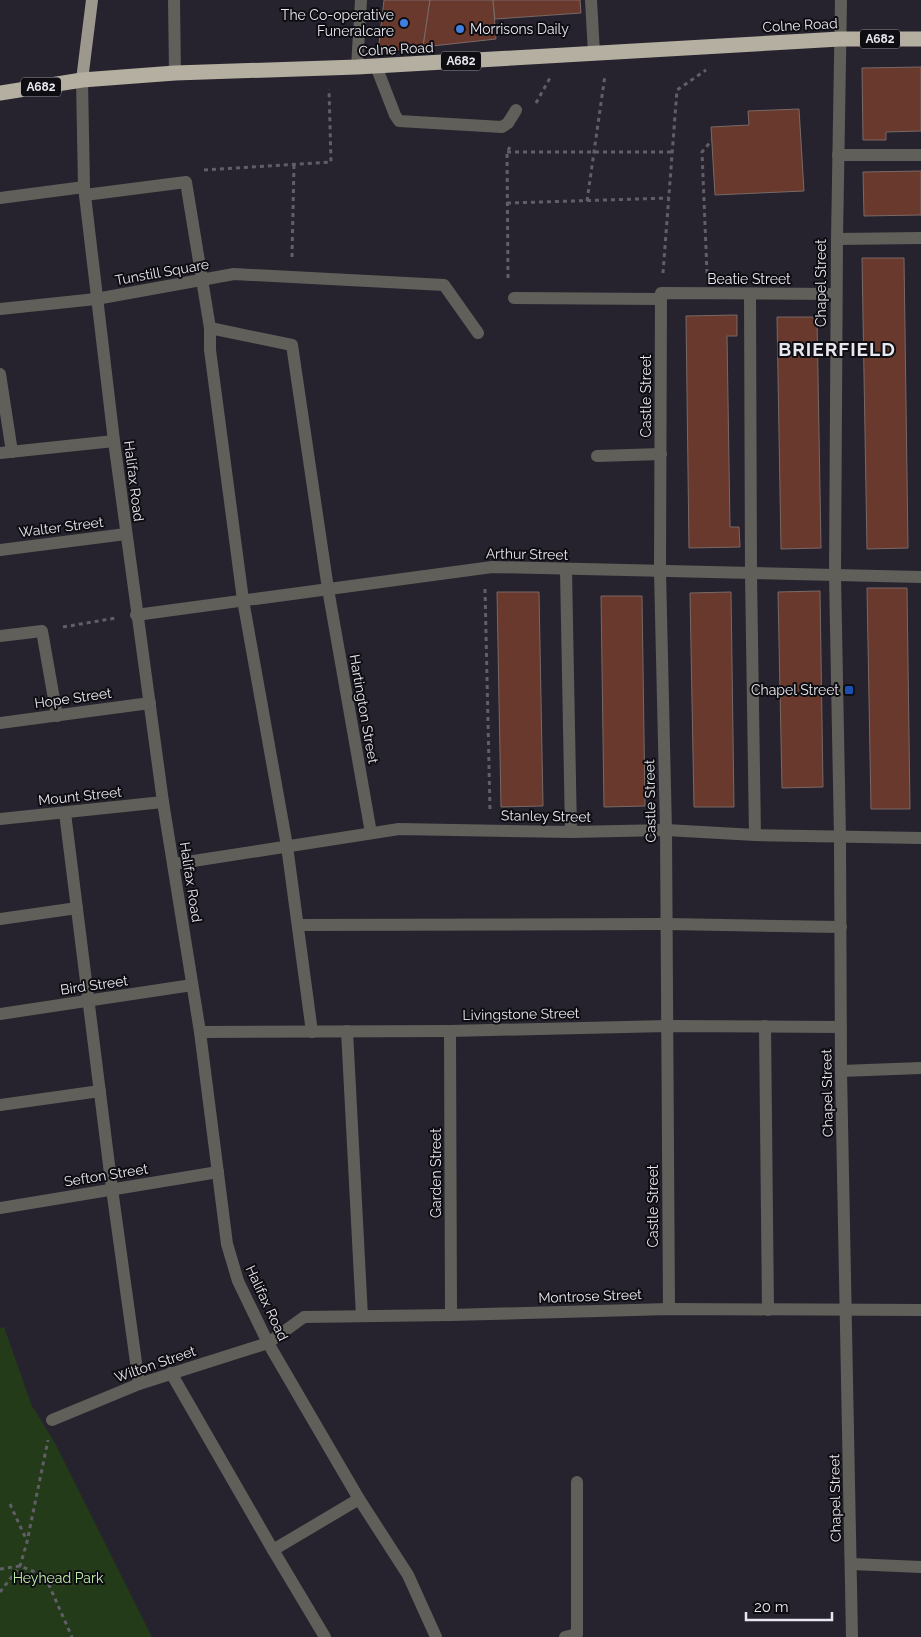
<svg xmlns="http://www.w3.org/2000/svg" width="921" height="1637" font-family="Raleway,sans-serif">
<style>
.green{fill:#233b18}
.building{fill:#6a392e;stroke:#796965}
.lines{fill:none;stroke-linecap:round;stroke-linejoin:round}
.path{stroke:#615e68;stroke-width:3;stroke-dasharray:4 4;stroke-linecap:butt}
.minor{stroke:#615f59;stroke-width:12}
.major{stroke:#9d988d;stroke-width:12}
.highway{stroke:#b5afa1;stroke-width:15}
.shop-dot{fill:#3f7fe0;stroke:#0e0d12;stroke-width:2}
.transit-dot{fill:#1a4fb4;stroke:#0e0d12;stroke-width:2}
.labels{text-anchor:middle;dominant-baseline:central;stroke-width:4;stroke-linejoin:round;paint-order:stroke}
.shield{fill:#0e0d12;stroke:#a7a5ac;stroke-width:1}
.shield-label{font-size:12px;font-weight:bold;fill:#e8e6ee}
.poi-label{font-size:14px;fill:#e8e6ee;stroke:#0e0d12;text-anchor:end}
.street-label{font-size:14px;fill:#e8e6ee;stroke:#0e0d12}
.park-label{font-size:14px;fill:#bfefaa;stroke:#0e0d12}
.district-label{font-size:19px;font-weight:bold;letter-spacing:1px;fill:#e8e6ee;stroke:#0e0d12}
</style>
<rect width="100%" height="100%" fill="#26232e"/>
<path class="green" d="M4,1327L32,1406L55,1443L152,1637H0V1328Z"/>
<g class="building">
<path d="M384,0H430L423,47L378,52Z"/>
<path d="M430,0H493L496,39L423,47Z"/>
<path d="M493,0H580L581,13L495,19Z"/>
<path d="M921,67V131L886,132V140H863L862,68Z"/>
<path d="M799,109L804,191L715,195L711,127L749,125L748,111Z"/>
<path d="M921,171V215L864,216L863,172Z"/>
<path d="M862,258H904L908,548L867,549Z"/>
<path d="M737,315V336H727L730,527H739L740,547L689,548L686,316Z"/>
<path d="M777,317H817L821,548L781,549Z"/>
<path d="M867,588H907L910,809H871Z"/>
<path d="M820,591L823,787L782,788L778,592Z"/>
<path d="M497,592H539L543,806L501,807Z"/>
<path d="M731,592L734,807H694L690,593Z"/>
<path d="M601,596H642L645,806L604,807Z"/>
</g>
<g class="lines">
<g class="path">
<path d="M536,103L550,78"/>
<path d="M507,152H672"/>
<path d="M204,170L331,162L329,89"/>
<path d="M587,201L605,75"/>
<path d="M507,203L669,198"/>
<path d="M292,257L294,164"/>
<path d="M663,273L677,90L706,70"/>
<path d="M707,273L702,152L712,140"/>
<path d="M508,278L507,152L510,147"/>
<path d="M485,589L490,810"/>
<path d="M63,627L116,618"/>
<path d="M10,1504L27,1541"/>
<path d="M0,1569L20,1566L45,1576L72,1637"/>
<path d="M0,1592L20,1566L27,1542L48,1440"/>
</g>
<g class="minor">
<path d="M174,0L175,73"/>
<path d="M591,0L594,53"/>
<path d="M841,0L837,239L835,575L840,837L841,1071L852,1637"/>
<path d="M376,66L395,115L399,121L502,127L508,123L516,110"/>
<path d="M357,67L361,0"/>
<path d="M82,80L84,187L114,441L163,802L200,1032L227,1244L238,1281L268,1343L359,1499L408,1575L436,1637"/>
<path d="M838,155H921"/>
<path d="M85,195L186,182L210,328V350L243,600L287,846L312,1032"/>
<path d="M0,198L84,187"/>
<path d="M837,239L921,238"/>
<path d="M750,294L751,574L755,835"/>
<path d="M514,298L661,299"/>
<path d="M0,309L96,299L234,274L444,285L478,333"/>
<path d="M210,328L292,345L328,589L371,833"/>
<path d="M0,374L12,452"/>
<path d="M0,453L114,441"/>
<path d="M597,456L661,454"/>
<path d="M0,550L126,534"/>
<path d="M566,570L571,832"/>
<path d="M136,615L492,567L921,577"/>
<path d="M0,636L42,631L57,716"/>
<path d="M0,723L150,703"/>
<path d="M65,813L112,1189L139,1384"/>
<path d="M0,819L163,802"/>
<path d="M174,864L399,829L571,832L666,830L755,835L921,838"/>
<path d="M0,919L77,908"/>
<path d="M298,925L667,924L841,927"/>
<path d="M0,1014L192,985"/>
<path d="M765,1026L768,1310"/>
<path d="M347,1031L362,1316"/>
<path d="M450,1031L451,1315"/>
<path d="M200,1032L450,1031L667,1026L841,1027"/>
<path d="M841,1071L921,1068"/>
<path d="M0,1105L100,1091"/>
<path d="M0,1208L218,1172"/>
<path d="M669,1309L666,830L660,571L661,293L836,294"/>
<path d="M171,1373L273,1550L325,1637"/>
<path d="M52,1420L139,1384L268,1343L304,1317L451,1315L669,1309L921,1310"/>
<path d="M273,1550L359,1499"/>
<path d="M851,1564L921,1567"/>
<path d="M565,1637L577,1634V1482"/>
</g>
<path class="major" d="M82,80L92,0"/>
<path class="highway" d="M0,93L82,80L175,73L357,67L840,39H921"/>
</g>
<g class="shop-dot">
<circle cx="404" cy="23" r="5"/>
<circle cx="460" cy="29" r="5"/>
</g>
<rect class="transit-dot" x="844" y="685" width="10" height="10" rx="2.5"/>
<g class="labels">
<g class="shield">
<rect x="860" y="29.5" width="40" height="19" rx="4"/>
<rect x="441" y="51.5" width="40" height="19" rx="4"/>
<rect x="21" y="77.5" width="40" height="19" rx="4"/>
</g>
<g class="shield-label">
<text x="880" y="39">A682</text>
<text x="461" y="61">A682</text>
<text x="41" y="87">A682</text>
</g>
<g class="poi-label">
<text x="394" y="15">The Co-operative<tspan x="394" dy="16">Funeralcare</tspan></text>
<text x="470" y="29" text-anchor="start">Morrisons Daily</text>
<text x="839" y="690">Chapel Street</text>
</g>
<g class="street-label">
<text transform="translate(800 25) rotate(-3)">Colne Road</text>
<text transform="translate(396 49) rotate(-3)">Colne Road</text>
<text transform="translate(162 272) rotate(-10)">Tunstill Square</text>
<text x="749" y="279">Beatie Street</text>
<text transform="translate(821 283) rotate(-90)">Chapel Street</text>
<text transform="translate(646 396) rotate(-90)">Castle Street</text>
<text transform="translate(134 481) rotate(83)">Halifax Road</text>
<text transform="translate(61 527) rotate(-7)">Walter Street</text>
<text transform="translate(527 554) rotate(1)">Arthur Street</text>
<text transform="translate(73 698) rotate(-8)">Hope Street</text>
<text transform="translate(364 709) rotate(80)">Hartington Street</text>
<text transform="translate(80 796) rotate(-6)">Mount Street</text>
<text transform="translate(650 801) rotate(-91)">Castle Street</text>
<text transform="translate(546 816) rotate(1)">Stanley Street</text>
<text transform="translate(191 882) rotate(81)">Halifax Road</text>
<text transform="translate(94 985) rotate(-8)">Bird Street</text>
<text transform="translate(521 1014) rotate(-1)">Livingstone Street</text>
<text transform="translate(827 1093) rotate(-91)">Chapel Street</text>
<text transform="translate(436 1173) rotate(-90)">Garden Street</text>
<text transform="translate(106 1175) rotate(-9)">Sefton Street</text>
<text transform="translate(653 1206) rotate(-90)">Castle Street</text>
<text transform="translate(590 1296) rotate(-2)">Montrose Street</text>
<text transform="translate(267 1303) rotate(65)">Halifax Road</text>
<text transform="translate(155 1364) rotate(-19)">Wilton Street</text>
<text transform="translate(835 1498) rotate(-91)">Chapel Street</text>
</g>
<g class="park-label">
<text x="58" y="1578">Heyhead Park</text>
</g>
<g class="district-label">
<text x="837" y="349">BRIERFIELD</text>
</g>
</g>
<path d="M746 1612v8h86v-8" fill="none" stroke="#e8e6ee" stroke-width="2.5"/>
<text x="754" y="1612" font-size="15" fill="#e8e6ee" stroke="#0e0d12" stroke-width="4" paint-order="stroke">20 m</text>
</svg>
